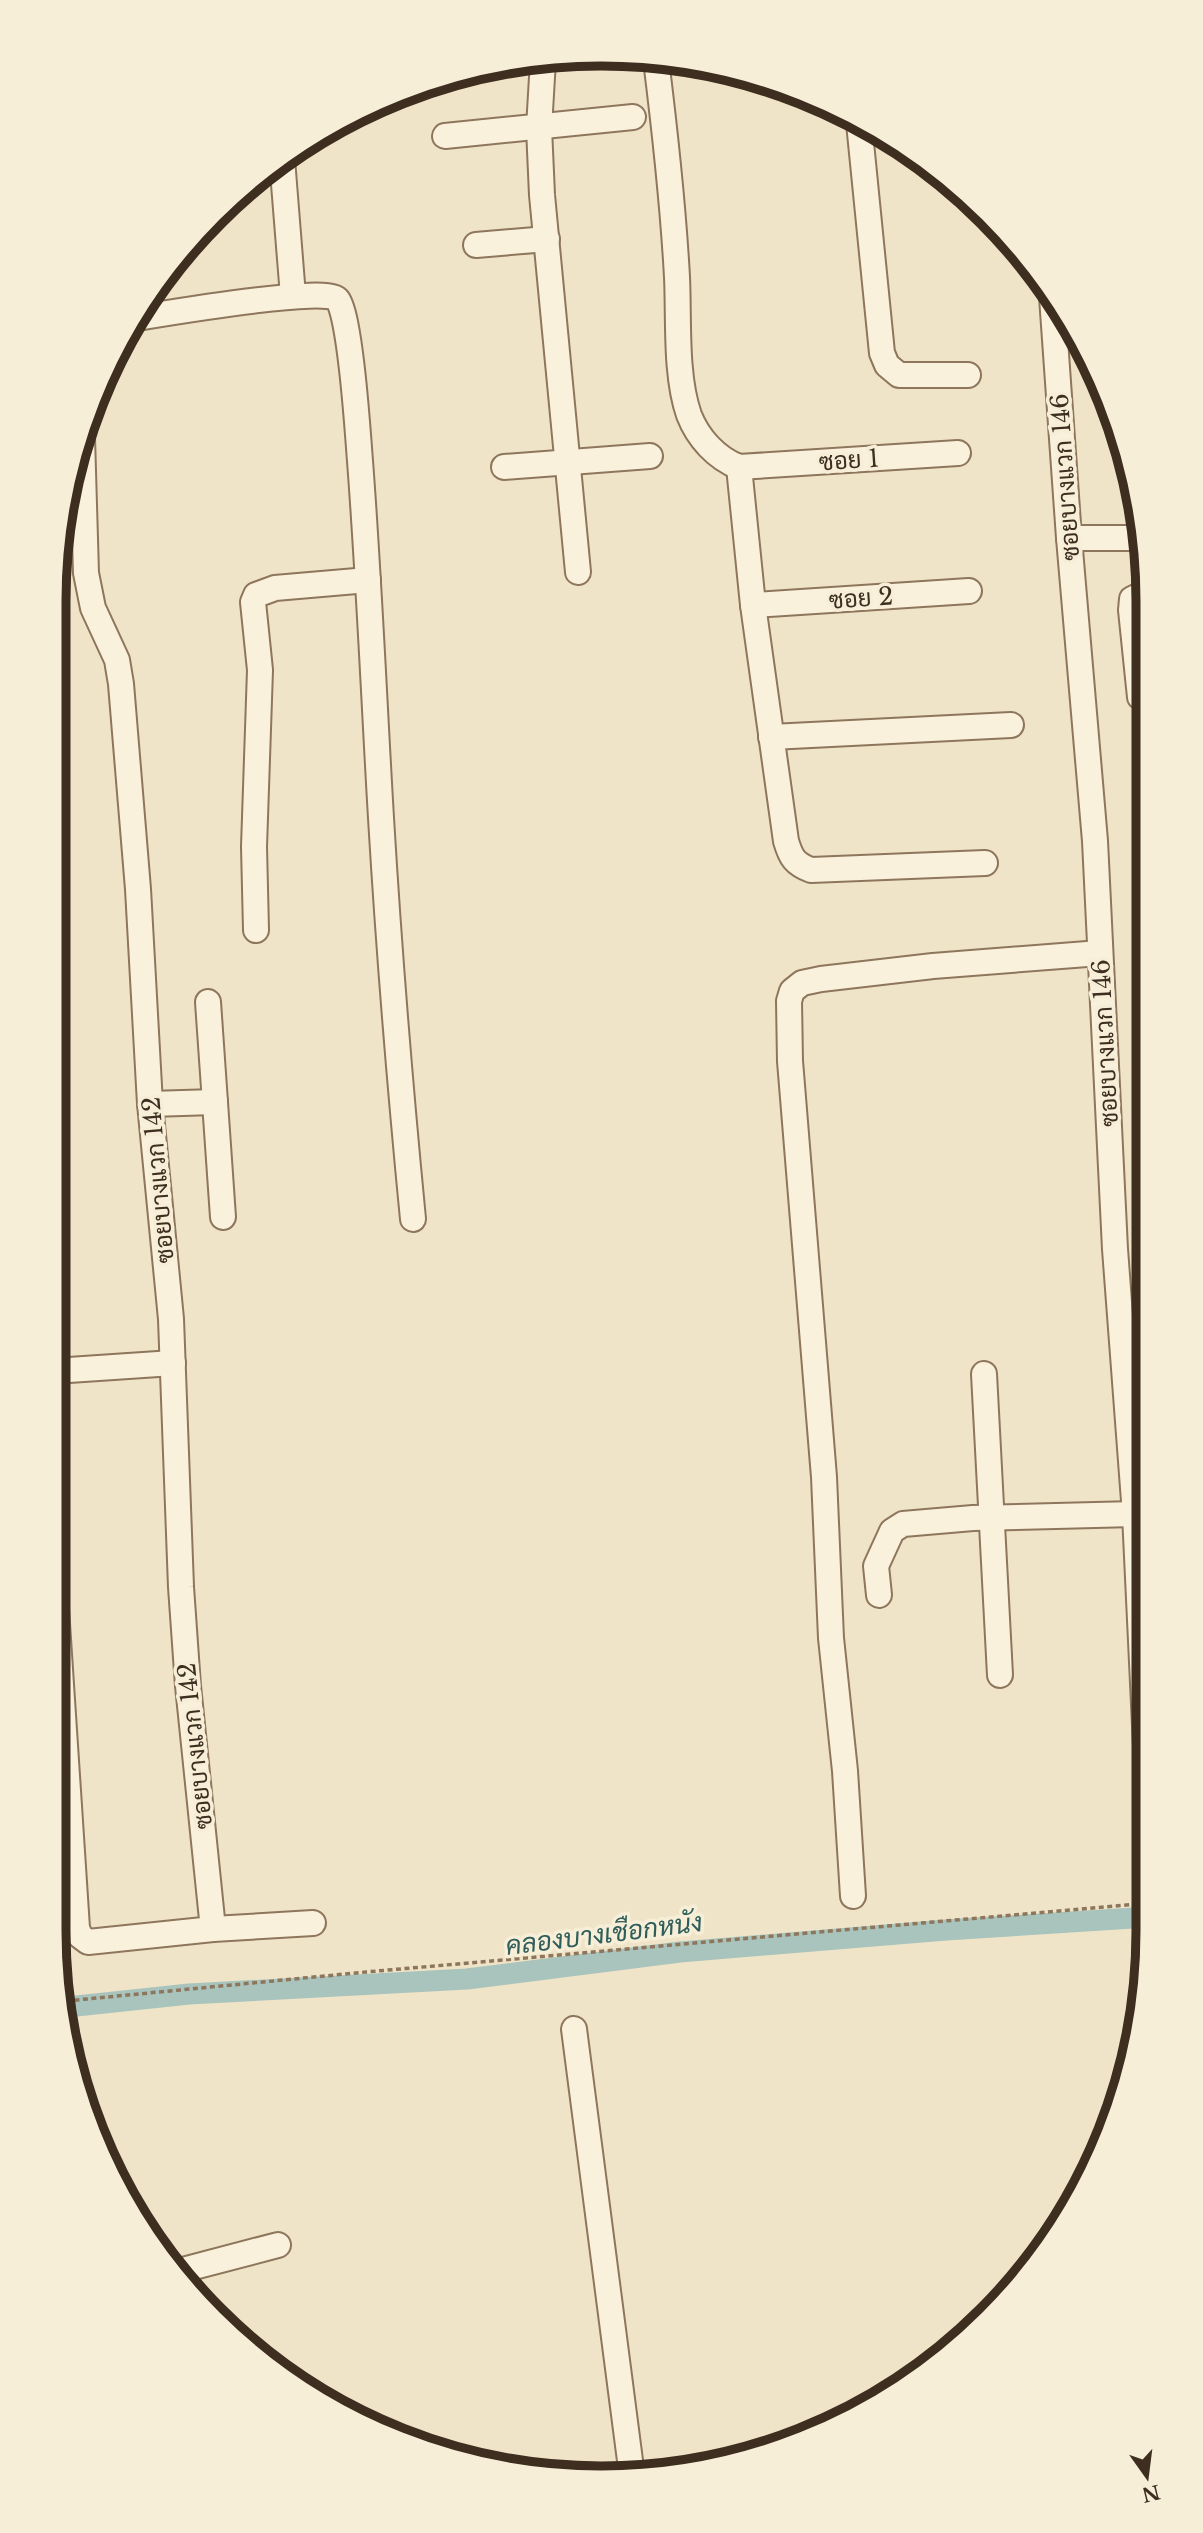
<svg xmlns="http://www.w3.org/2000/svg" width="1203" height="2533" font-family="'Libre Baskerville',Sarabun,serif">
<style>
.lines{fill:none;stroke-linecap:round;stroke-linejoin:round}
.canal{stroke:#a9c4bc;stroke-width:21}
.minor-casing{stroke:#8d765c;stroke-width:28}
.path{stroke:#8d765c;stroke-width:3.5;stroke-dasharray:5 3.5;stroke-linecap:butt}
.minor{stroke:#faf1dc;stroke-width:24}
.labels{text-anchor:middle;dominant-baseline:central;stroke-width:7;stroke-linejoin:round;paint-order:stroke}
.street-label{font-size:24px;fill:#3d2e20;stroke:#f7eed8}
.water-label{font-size:26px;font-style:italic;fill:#2f5d5a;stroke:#f7eed8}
.rim{fill:none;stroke:#3d2e20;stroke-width:9}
</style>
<rect width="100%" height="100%" fill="#f0e4c8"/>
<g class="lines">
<path class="canal" d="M67,2007L189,1994L467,1979L680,1952L946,1930L1149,1917"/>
<defs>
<g id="minor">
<path d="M543,60L539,128L542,195L578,572"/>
<path d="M656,60C665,132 673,204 677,277C679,319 675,375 689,415C698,438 716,458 739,467L958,453"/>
<path d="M859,123L882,353L887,365L899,375H968"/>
<path d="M445,136L633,117"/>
<path d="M282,159L293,296"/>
<path d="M476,245L547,239"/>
<path d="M1052,297L1069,538L1095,841L1115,1249L1135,1514L1148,1789"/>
<path d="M136,318C162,314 325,286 337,299C350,312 358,435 360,461C369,579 374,699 381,818C389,952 400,1086 413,1219"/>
<path d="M82,437L86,573L93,608L117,660L121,684L138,889L150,1104L171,1319L181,1587L188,1686L213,1929"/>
<path d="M504,467L650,456"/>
<path d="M739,467L753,605L786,841C791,858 795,864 811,870L985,863"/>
<path d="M1069,538H1144"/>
<path d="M753,605L969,591"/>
<path d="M1140,697L1131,610L1132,599L1144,593"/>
<path d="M771,737L1011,725"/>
<path d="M256,930L254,847L260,670L253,602L256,595L275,588L368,580"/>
<path d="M208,1002L223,1217"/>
<path d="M150,1104L215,1102"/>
<path d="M54,1371L173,1363"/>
<path d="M984,1374L1000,1675"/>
<path d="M54,1578L77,1928L80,1936L88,1942L213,1929L313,1923"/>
<path d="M879,1595L876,1566L892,1531L903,1524L973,1518L1135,1514"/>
<path d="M853,1896L845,1771L831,1638L824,1477L790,1061L789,1001L792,991L802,983L821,979L933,966L1100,953"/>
<path d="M574,2029L632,2476"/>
<path d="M175,2272L278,2245"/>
</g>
</defs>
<use href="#minor" class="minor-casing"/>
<path class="path" d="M66,2001L366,1972L1149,1903"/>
<use href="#minor" class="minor"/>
</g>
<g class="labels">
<g class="street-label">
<text transform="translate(849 460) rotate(-4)">ซอย 1</text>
<text transform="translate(1065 477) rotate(-94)">ซอยบางแวก 146</text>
<text transform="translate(861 598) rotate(-4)">ซอย 2</text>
<text transform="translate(1105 1043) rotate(-93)">ซอยบางแวก 146</text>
<text transform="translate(158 1180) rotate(-95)">ซอยบางแวก 142</text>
<text transform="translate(195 1746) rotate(-96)">ซอยบางแวก 142</text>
</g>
<g class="water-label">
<text transform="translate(604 1934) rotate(-7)">คลองบางเชือกหนัง</text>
</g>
</g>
<path d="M0 0H1203V2533H0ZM601 66H601A535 535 0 0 1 1136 601V1931A535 535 0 0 1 601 2466H601A535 535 0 0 1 66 1931V601A535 535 0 0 1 601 66Z" fill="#f7eed8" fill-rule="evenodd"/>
<path class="rim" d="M601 66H601A535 535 0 0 1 1136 601V1931A535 535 0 0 1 601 2466H601A535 535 0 0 1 66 1931V601A535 535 0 0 1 601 66Z"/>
<g transform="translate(1147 2477) rotate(166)" stroke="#f7eed8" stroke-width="5" paint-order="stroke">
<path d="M0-5L12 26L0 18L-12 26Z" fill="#3d2e20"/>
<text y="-10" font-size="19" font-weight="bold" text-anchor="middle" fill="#3d2e20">N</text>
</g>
</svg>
